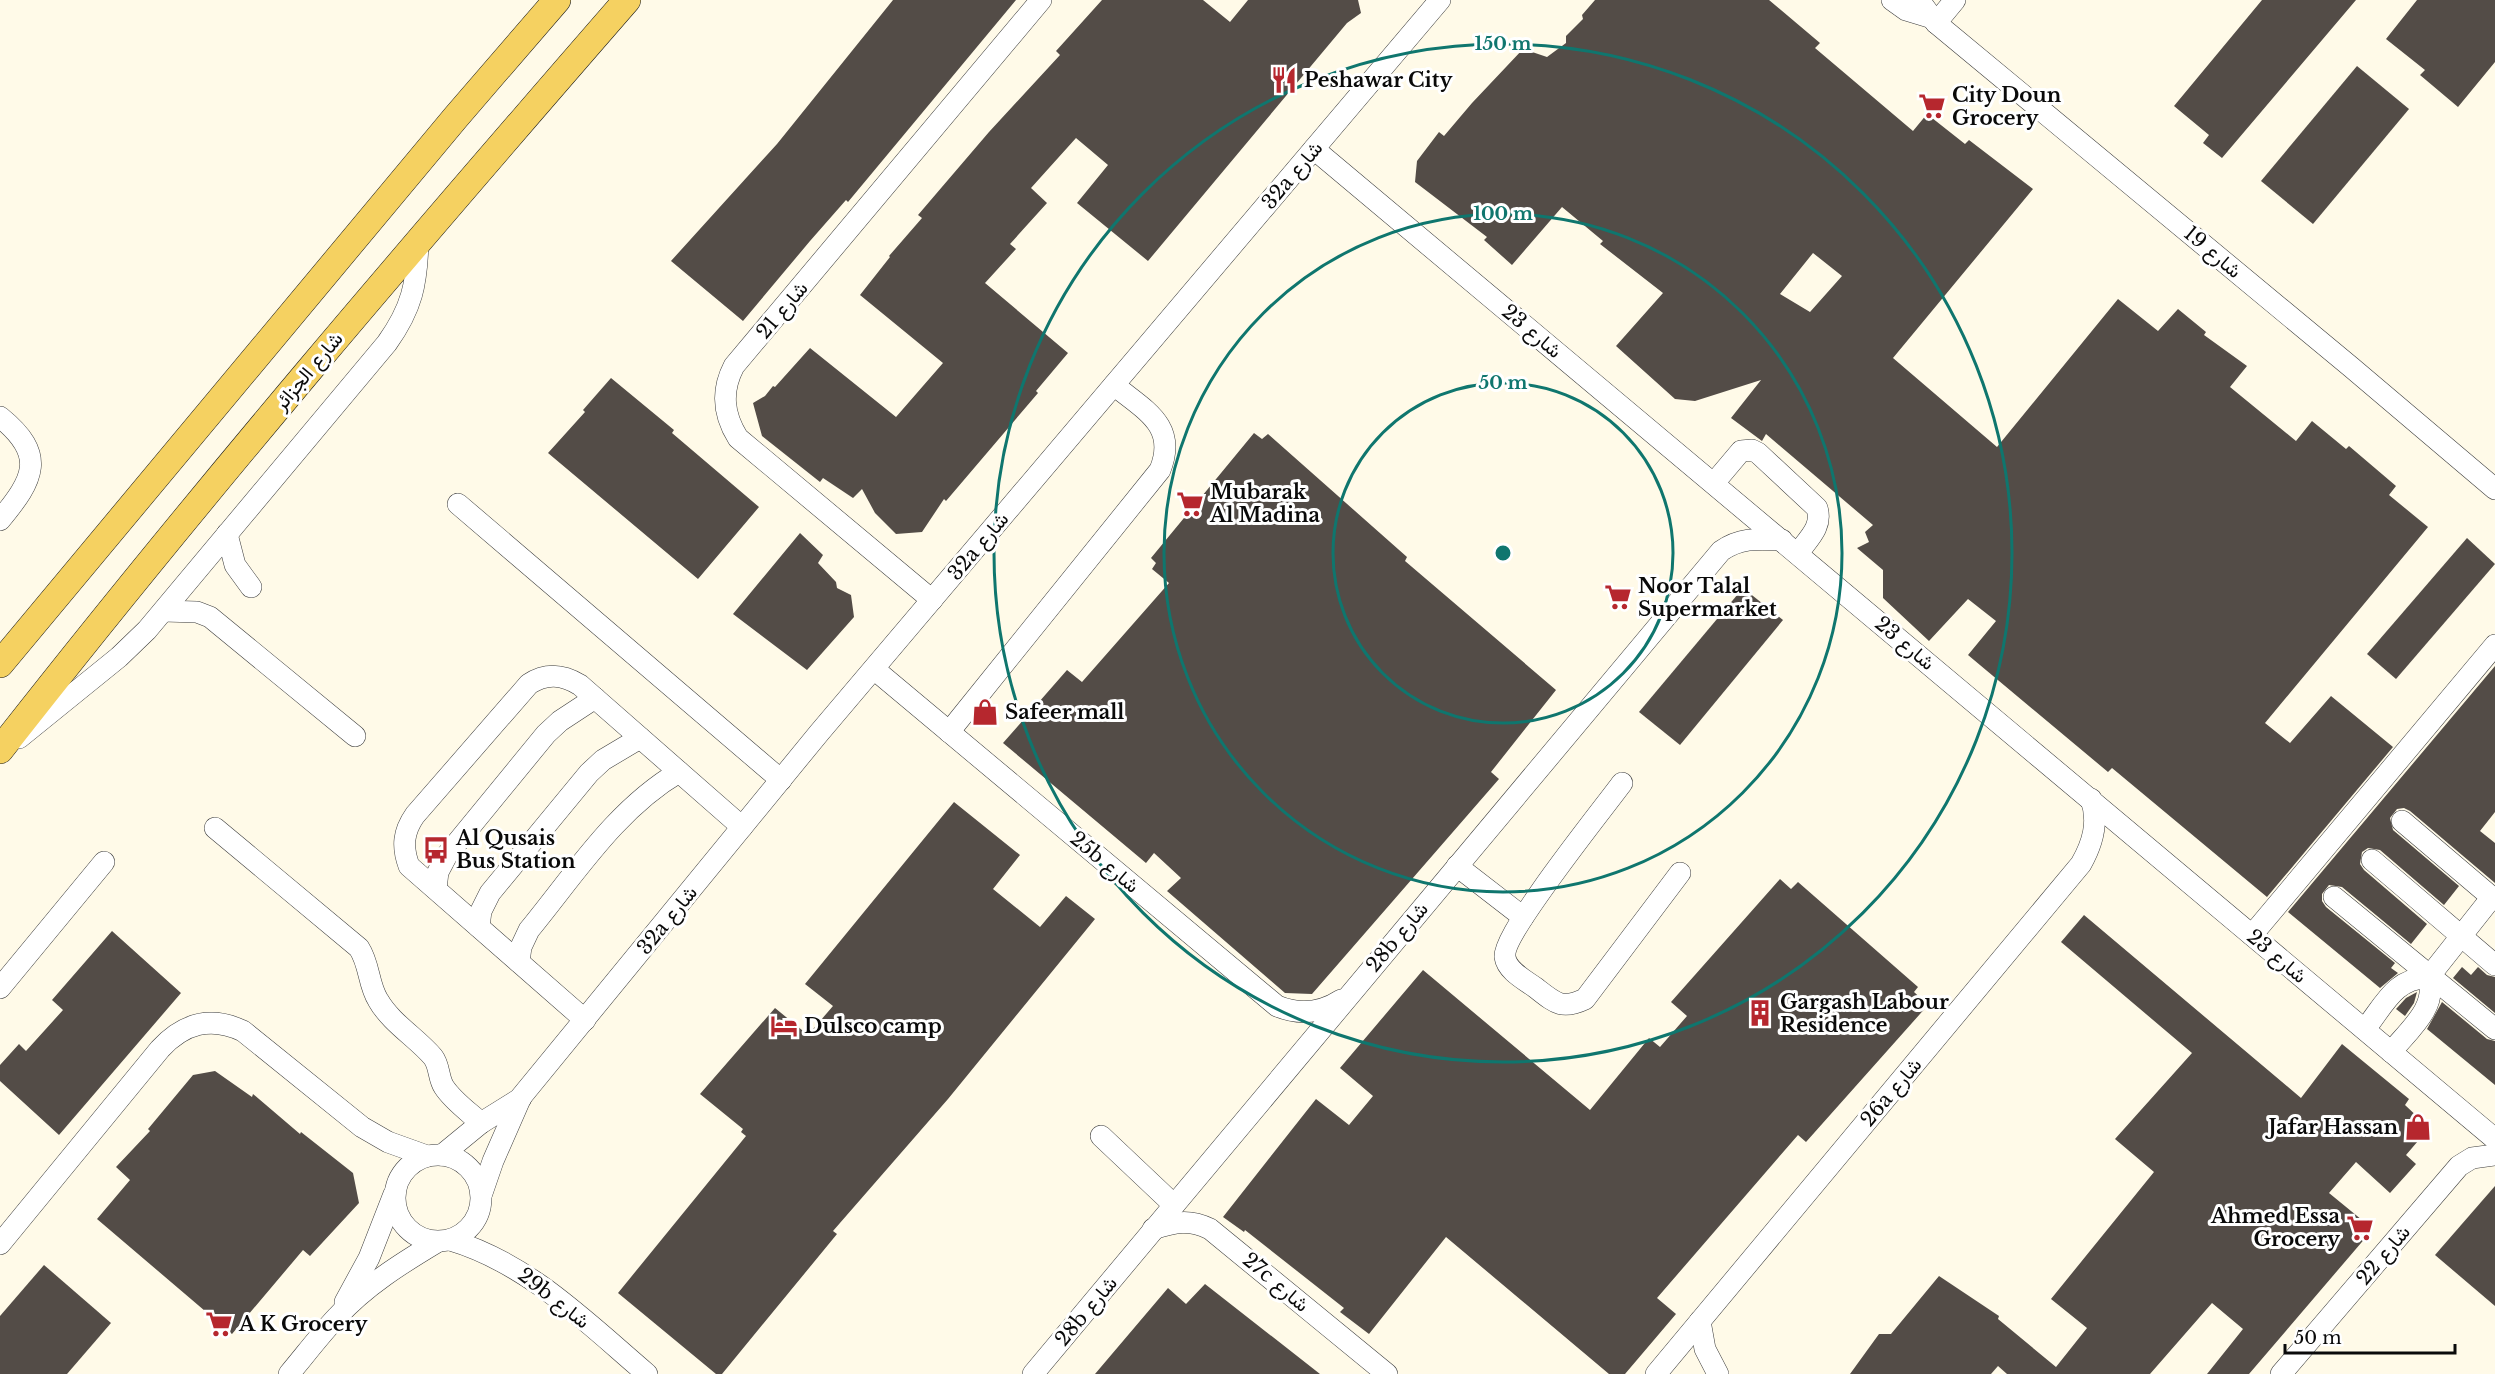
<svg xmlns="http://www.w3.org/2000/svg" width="2495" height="1374" font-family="'Libre Baskerville',Vazirmatn,serif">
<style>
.building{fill:#534c47;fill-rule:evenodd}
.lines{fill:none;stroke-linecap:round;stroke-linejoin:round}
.minor-casing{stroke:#3d3d3d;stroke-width:22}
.major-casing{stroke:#1b1b1b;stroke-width:28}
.minor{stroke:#fff;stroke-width:21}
.major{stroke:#f5d161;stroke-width:27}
.ring{fill:none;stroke:#0f766e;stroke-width:3}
.labels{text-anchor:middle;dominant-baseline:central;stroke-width:6;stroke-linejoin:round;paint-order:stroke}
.poi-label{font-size:20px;font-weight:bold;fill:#0a0a0a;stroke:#fff;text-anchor:start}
.street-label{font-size:20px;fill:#0a0a0a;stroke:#fff}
.centre{fill:#0f766e;stroke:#fff;stroke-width:3}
.ring-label{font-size:18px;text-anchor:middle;font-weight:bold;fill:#0f766e;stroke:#fff;stroke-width:6;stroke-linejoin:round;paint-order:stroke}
</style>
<rect width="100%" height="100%" fill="#fffae8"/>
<g class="building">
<path d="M893,0H1016L848,202L846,200L810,241L743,321L671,261L777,144Z"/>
<path d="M1102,0H1203L1230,22L1248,0H1358L1361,13L1347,23L1148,261L1077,203L1108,165L1076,138L1031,188L1047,203L1010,244L1016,249L985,283L1068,353L1036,391L1038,393L946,501L944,499L922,532L896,534L875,513L862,489L853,498L823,478L820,482L762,436L753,403L765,396L773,386L775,387L810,348L896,417L943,363L860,295L890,257L889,256L922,218L918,215L989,132L1060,55L1056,51Z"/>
<path d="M1595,0H1769L1820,43L1815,48L1913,131L1927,114L1965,144L1969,140L2033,189L1893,358L1997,447L2118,299L2158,331L2178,309L2206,332L2204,335L2247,366L2230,387L2296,441L2312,421L2346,449L2349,446L2396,486L2389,495L2428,527L2265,723L2290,743L2331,696L2393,747L2267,897L2112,768L2108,772L1968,655L1996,621L1968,599L1929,641L1883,598V570L1857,548L1869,542L1865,532L1873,525L1766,434L1762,441L1731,418L1761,380L1695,401L1675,399L1616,346L1663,293L1600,244L1603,241L1562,207L1512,265L1484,240L1487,237L1415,182L1417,161L1439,132L1444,136L1472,103L1523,49L1547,57L1566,43V36L1583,19L1582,15ZM1813,253L1842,276L1810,312L1780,294Z"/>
<path d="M2262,0H2356L2222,158L2203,143L2209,135L2174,106Z"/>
<path d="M2417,0H2495V62L2458,107L2420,75L2425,70L2386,39Z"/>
<path d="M2357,66L2409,109L2313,224L2261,181Z"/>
<path d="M611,378L674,430L672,433L759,507L698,579L548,453L585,412L583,410Z"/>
<path d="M1254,433L1262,439L1268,434L1407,557L1405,561L1556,690L1491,772L1499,779L1312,994L1285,993L1167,891L1181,878L1154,853L1146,863L1003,743L1067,670L1082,682L1169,583L1152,569L1156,563L1151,558Z"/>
<path d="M800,533L823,555L818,563L836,582L837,588L851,595L854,617L807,670L733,614Z"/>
<path d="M2467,538L2495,564L2396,679L2367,654Z"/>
<path d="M1743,588L1783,620L1680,745L1639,712Z"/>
<path d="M2495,666V812L2480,831L2495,843V883L2410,811L2404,808L2397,809L2390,818L2393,830L2459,886L2444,905L2380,850L2368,848L2362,852L2360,864L2364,870L2427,924L2411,944L2342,887L2329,885L2322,894V901L2326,907L2395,963L2391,968L2398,973L2380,988L2288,912Z"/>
<path d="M954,802L1020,855L993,889L1040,927L1066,896L1095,919L948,1099L833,1231L837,1234L722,1374H716L618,1293L746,1136L741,1132L743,1129L700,1094L775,1008L808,1035L833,1006L805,984Z"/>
<path d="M1780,879L1791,889L1798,882L1918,987L1914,992L1928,1005L1806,1142L1798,1135L1657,1298L1676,1314L1625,1374H1609L1446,1237L1369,1334L1340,1312L1344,1308L1245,1230L1244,1232L1223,1217L1316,1099L1349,1125L1373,1096L1340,1068L1423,970L1590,1110L1649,1038L1660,1047L1687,1016L1671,1002Z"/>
<path d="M2084,915L2301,1098L2342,1044L2409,1099L2405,1105L2422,1121L2424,1134L2406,1155L2416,1164L2390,1193L2356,1162L2329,1193L2373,1229L2249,1374H2207L2243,1329L2212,1303L2150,1374H2007L1998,1366L1991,1374H1850L1879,1334H1891L1939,1276L1999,1316L1998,1319L2056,1367L2087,1328L2051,1299L2154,1172L2115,1139L2192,1053L2061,942Z"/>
<path d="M112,931L181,993L59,1135L0,1081V1065L19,1044L26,1051L63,1010L52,1000Z"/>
<path d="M2462,967L2471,975L2478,967L2487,975L2495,977V1013L2453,978Z"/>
<path d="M2417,992L2414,1003L2405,1016L2396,1009L2406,998Z"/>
<path d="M2442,1002L2487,1039L2495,1041V1085L2427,1029Z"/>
<path d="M215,1071L252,1097L253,1094L300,1134L301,1132L353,1173L359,1203L310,1256L303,1250L232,1334L97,1219L130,1180L116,1167L150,1131L148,1129L193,1075Z"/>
<path d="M2495,1186V1306L2435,1255Z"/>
<path d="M44,1265L111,1323L67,1374H0V1316Z"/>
<path d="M1205,1284L1320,1374H1095L1168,1288L1186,1304Z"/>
</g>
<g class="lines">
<defs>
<g id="minor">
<path d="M1892,0L1906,10L1929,17"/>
<path d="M1919,0L1936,23L2351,367L2495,489"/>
<path d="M1936,23L1955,0"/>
<path d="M1314,149L2495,1139"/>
<path d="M0,417C47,455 34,479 0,520"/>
<path d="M1714,483L1741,451L1752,450L1758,453L1817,508C1823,527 1808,539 1798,553"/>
<path d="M458,504L781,780"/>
<path d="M227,534L235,565L251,587"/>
<path d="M932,600L738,438C723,414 721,391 734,366L1041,0"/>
<path d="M164,611L197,612L210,617L355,736"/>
<path d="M874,669L1277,1006C1299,1015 1321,1013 1341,1000"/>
<path d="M949,732L1160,470C1178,425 1144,410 1114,385"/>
<path d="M19,738L119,657L147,630L387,343C412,308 417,284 418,241"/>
<path d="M1622,783C1603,809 1502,934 1505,957C1507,971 1525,980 1536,988C1555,1003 1562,1010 1585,999L1680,873"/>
<path d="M2402,821L2495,900"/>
<path d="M215,828L359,948C370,965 368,984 378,1000C391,1023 417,1038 433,1057C440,1066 438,1078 444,1087C453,1101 469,1112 481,1123"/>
<path d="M2372,860L2495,965"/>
<path d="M1457,866L1523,917"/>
<path d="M436,889L438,872L447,855L546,734L560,721L595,698"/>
<path d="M2334,897L2495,1029"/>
<path d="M479,927L481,911L490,893L589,773L603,760L640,738"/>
<path d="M2252,935L2495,645"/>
<path d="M519,962L521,947L529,930C575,874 616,809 679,772"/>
<path d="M2428,978L2492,897"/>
<path d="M0,988L104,862"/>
<path d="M585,1020L409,866C402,847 403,832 415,815L529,684C546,673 562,674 580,685L742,827"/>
<path d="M2365,1029C2383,1007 2395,977 2428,978"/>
<path d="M2391,1052C2408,1031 2439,1006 2428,978"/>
<path d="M1101,1136L1174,1205"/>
<circle cx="438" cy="1198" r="43"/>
<path d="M442,1155L481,1123L521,1098"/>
<path d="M482,1193L493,1161L521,1097L819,733L1440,0"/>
<path d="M1153,1229C1175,1222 1189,1219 1210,1229L1387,1374"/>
<path d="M450,1240C528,1263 586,1322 647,1374"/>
<path d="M0,1244L160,1049C184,1023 211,1016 243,1031L362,1127L388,1142L427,1156"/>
<path d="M345,1302L369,1258L394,1194"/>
<path d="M1700,1321L1705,1349L1718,1374"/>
<path d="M289,1374C305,1355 320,1335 337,1317C365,1286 402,1263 437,1242"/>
<path d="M1033,1374L1721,551C1741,537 1759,539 1782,540"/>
<path d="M1656,1374L2081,864C2093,843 2099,822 2091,799"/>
<path d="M2281,1374L2459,1166L2472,1158L2495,1155"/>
</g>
<g id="major">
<path d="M0,664L456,117L557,0"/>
<path d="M0,750C201,493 413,246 627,0"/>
</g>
</defs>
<use href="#minor" class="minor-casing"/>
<use href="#major" class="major-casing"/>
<use href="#minor" class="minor"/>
<use href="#major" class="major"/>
</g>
<g class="ring">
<circle cx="1503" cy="553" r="170"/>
<circle cx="1503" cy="553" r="339"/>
<circle cx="1503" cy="553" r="509"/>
</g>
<defs>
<symbol id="restaurant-bare" viewBox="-9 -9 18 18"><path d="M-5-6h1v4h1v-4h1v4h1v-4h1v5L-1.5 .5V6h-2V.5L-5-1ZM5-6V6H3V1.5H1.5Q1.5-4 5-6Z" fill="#b6272e" stroke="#fff" stroke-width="2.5" paint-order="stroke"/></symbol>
<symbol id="supermarket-bare" viewBox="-9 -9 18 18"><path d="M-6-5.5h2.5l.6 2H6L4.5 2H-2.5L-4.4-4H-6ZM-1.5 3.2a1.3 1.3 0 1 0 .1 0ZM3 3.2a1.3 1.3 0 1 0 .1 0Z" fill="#b6272e" stroke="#fff" stroke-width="2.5" paint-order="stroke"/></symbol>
<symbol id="shop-bare" viewBox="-9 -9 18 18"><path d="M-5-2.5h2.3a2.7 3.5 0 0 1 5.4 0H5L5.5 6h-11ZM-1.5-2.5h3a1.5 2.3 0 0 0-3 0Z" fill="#b6272e" stroke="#fff" stroke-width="2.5" paint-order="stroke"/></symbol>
<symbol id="bus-bare" viewBox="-9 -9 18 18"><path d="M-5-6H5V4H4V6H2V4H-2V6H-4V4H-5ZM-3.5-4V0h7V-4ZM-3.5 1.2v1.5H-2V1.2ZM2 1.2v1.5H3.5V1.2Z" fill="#b6272e" stroke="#fff" stroke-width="2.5" paint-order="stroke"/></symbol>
<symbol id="building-bare" viewBox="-9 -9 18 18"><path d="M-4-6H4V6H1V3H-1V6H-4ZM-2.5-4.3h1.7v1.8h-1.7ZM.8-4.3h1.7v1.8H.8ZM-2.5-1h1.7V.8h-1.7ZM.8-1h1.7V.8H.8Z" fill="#b6272e" stroke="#fff" stroke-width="2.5" paint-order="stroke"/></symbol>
<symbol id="hotel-bare" viewBox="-9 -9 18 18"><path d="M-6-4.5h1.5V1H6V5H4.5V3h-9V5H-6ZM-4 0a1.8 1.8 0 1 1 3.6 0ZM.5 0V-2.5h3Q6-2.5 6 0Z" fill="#b6272e" stroke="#fff" stroke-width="2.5" paint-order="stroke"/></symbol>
</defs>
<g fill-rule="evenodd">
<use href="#restaurant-bare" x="1265" y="61" width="38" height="38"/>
<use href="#supermarket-bare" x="1913" y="87" width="38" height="38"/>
<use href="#supermarket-bare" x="1171" y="485" width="38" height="38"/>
<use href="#supermarket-bare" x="1599" y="578" width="38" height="38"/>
<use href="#shop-bare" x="966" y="693" width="38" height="38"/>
<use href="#bus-bare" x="417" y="831" width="38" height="38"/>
<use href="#building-bare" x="1741" y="994" width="38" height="38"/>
<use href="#hotel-bare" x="765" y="1007" width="38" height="38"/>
<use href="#shop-bare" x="2399" y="1108" width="38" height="38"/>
<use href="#supermarket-bare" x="2341" y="1209" width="38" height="38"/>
<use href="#supermarket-bare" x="200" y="1305" width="38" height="38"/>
</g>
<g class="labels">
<g class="poi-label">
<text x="1304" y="80">Peshawar City</text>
<text x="1952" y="95">City Doun<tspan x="1952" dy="23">Grocery</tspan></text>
<text x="1210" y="492">Mubarak<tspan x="1210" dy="23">Al Madina</tspan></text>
<text x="1638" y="586">Noor Talal<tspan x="1638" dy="23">Supermarket</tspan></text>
<text x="1005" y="712">Safeer mall</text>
<text x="456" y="838">Al Qusais<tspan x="456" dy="23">Bus Station</tspan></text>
<text x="1780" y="1002">Gargash Labour<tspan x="1780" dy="23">Residence</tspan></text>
<text x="804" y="1026">Dulsco camp</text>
<text x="2398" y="1127" text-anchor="end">Jafar Hassan</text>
<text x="2340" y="1216" text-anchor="end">Ahmed Essa<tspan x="2340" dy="23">Grocery</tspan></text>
<text x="239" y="1324">A K Grocery</text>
</g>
<g class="street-label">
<text transform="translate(1292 175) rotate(-50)">32a شارع</text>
<text transform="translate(2213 252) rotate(40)">شارع 19</text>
<text transform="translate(782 310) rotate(-50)">شارع 21</text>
<text transform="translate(1532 331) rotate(40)">شارع 23</text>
<text transform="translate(308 371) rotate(-50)">شارع الجزائر</text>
<text transform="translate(978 546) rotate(-50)">32a شارع</text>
<text transform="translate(1905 643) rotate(40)">شارع 23</text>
<text transform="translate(1105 862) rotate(40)">25b شارع</text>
<text transform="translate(667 920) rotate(-51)">32a شارع</text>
<text transform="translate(1397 937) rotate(-50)">28b شارع</text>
<text transform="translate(2277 956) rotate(40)">شارع 23</text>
<text transform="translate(1891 1092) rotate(-50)">26a شارع</text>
<text transform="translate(2383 1255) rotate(-50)">شارع 22</text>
<text transform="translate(1276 1282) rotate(40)">27c شارع</text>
<text transform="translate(554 1298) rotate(38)">29b شارع</text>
<text transform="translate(1086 1311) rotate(-50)">28b شارع</text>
</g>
</g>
<circle cx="1503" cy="553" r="9" class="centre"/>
<g class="ring-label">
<text x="1503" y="50">150 m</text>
<text x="1503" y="220">100 m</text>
<text x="1503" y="389">50 m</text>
</g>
<path d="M2285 1344v9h170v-9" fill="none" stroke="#0a0a0a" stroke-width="3"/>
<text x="2294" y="1344" font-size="18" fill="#0a0a0a" stroke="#ffffff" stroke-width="4.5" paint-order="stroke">50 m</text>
</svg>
